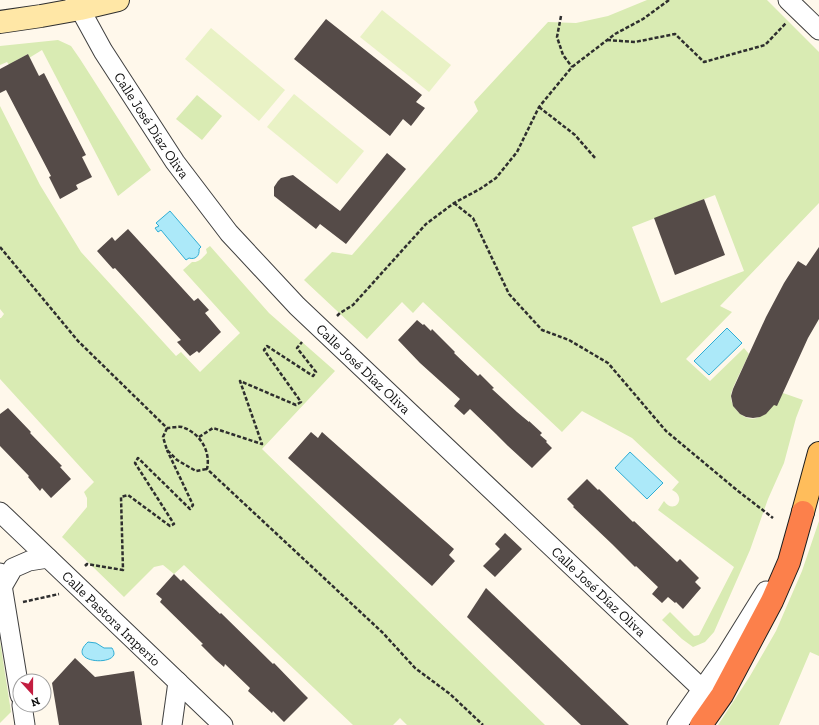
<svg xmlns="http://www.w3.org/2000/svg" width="819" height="725" font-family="'Zilla Slab',serif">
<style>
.green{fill:#d9ebb3;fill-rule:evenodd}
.pitch{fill:#e9f2c5}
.water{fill:#ace9f9;stroke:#2fadd4}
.building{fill:#554b48}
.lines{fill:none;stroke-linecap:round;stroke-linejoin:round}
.street-casing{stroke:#3f3f3f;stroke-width:21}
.secondary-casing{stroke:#2e2e2e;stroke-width:24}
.primary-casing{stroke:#1d1d1d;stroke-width:24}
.highway-casing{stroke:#1d1d1d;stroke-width:24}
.path{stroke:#2e2e2e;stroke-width:2.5;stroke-dasharray:4 2;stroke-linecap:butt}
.street{stroke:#fff;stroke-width:19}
.secondary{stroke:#ffe7a6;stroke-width:22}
.primary{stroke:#ffbd5b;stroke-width:22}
.highway{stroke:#fc804b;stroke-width:22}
.labels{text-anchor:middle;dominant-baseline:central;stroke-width:4;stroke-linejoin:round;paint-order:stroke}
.street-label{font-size:14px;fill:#0c0c0c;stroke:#fff}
</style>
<rect width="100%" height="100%" fill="#fff8eb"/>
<g class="green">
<path d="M647,0H767L819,52V203L720,306L732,312L686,359L710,381L744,348L749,354C745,362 741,371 737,379C735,384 732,389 731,394C729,407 746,424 759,417C764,414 778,398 783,393L803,400L796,418L784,463L768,499L750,550L714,632L705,642L693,647L682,639L662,620L670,612L694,636L699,635L734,567L658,510L664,501C674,516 688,497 672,490L679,482L632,438L582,411L562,432L423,302L413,313L402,302L367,339L304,280L332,252L352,255L478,111L474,102L548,22L576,23L608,16ZM715,195L744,271L661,303L632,227Z"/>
<path d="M58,40L71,46L80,59L151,170L118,196L42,50L29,58L28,54L15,61L10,66L7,62L0,65V46Z"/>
<path d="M197,95L222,116L202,140L176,119Z"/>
<path d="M0,106L40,185L81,252L176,356L181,352L200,372L240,333L183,270L192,262C199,263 203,257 207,253L206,249L210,246L269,313L335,371L262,449L545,725H407L400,718L393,725H353L184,565L174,574L163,565L154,567L124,597L62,537L87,507V498L84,492L94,482L0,379V318H1L4,314L0,309Z"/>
<path d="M819,521V656L810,652L779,725H718L750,676L776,631L802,571Z"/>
<path d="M0,641L11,712L0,723Z"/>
</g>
<g class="pitch">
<path d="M382,10L451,65L429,92L360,37Z"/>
<path d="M211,28L285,90L259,121L185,59Z"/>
<path d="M294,94L364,151L337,184L267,127Z"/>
</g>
<g class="water">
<path d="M170,211L201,247L199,249C200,256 195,260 189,258L186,260L161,230L158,232L155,228L159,226L156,223Z"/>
<path d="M727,328L742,343L709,375L694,361Z"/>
<path d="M630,452L663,483L647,499L615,468Z"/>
<path d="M88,642L96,643L104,648H112C113,650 114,651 114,654C112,666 66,662 88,642Z"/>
</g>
<g class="building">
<path d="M326,19L422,95L416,102L425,108L411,126L403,119L390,136L294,59Z"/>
<path d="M28,54L39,76L44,73L86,155L82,157L92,177L76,185L78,189L60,199L49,177L51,176L6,90L0,93V69Z"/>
<path d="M387,153L406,169L346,244L320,224L316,229L274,196V187L278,181L281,178L293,175L340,211Z"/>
<path d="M704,199L725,255L675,275L654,218Z"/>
<path d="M128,229L194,301L198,298L209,310L205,313L221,332L199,353L197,351L190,356L177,342L181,340L115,268L113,269L97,251L112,237L115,241Z"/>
<path d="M819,247V319L808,338L777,406L774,405L766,414L760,417L753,418L746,417L740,414L733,406L731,396L733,389L766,317L784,283L798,261L806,266Z"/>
<path d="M417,320L423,325L424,324L431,331L432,329L455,352L454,353L478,376L480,374L494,388L492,389L517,412L529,422V421L542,433L540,435L547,441L546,442L552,448L532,468L508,446L496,434L470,409L464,415L454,406L460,399L420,363L398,340Z"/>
<path d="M8,408L31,432L30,433L62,466L60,467L71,479L51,498L42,488L40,491L28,477L29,476L0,446V414Z"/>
<path d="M311,432L318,438L322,432L454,549L449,555L455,561L432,586L288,458Z"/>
<path d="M587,479L598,490L599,489L633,522L634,521L677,562L680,559L699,578L695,582L701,588L683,609L676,602L675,603L668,597L662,603L652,594L658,587L636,566L635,567L612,544L573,507L574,506L567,499Z"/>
<path d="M505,533L522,549L495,577L483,566L500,549L495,544Z"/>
<path d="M174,574L181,581L183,579L220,614L221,613L273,664L274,663L302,692L308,698L284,722L273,711L272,713L248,691L250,688L225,664L224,667L216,660L201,645L203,644L160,602L162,599L156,594Z"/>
<path d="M486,588L629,725H581L467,617Z"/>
<path d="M75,658L95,677L134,671L142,725H59L52,683Z"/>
</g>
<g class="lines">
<defs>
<g id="street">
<path id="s1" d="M75,0L103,51L175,162L229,233L297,306L703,690"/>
<path d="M788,0L819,30"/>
<path id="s2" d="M0,512L223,725"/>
<path d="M0,573L20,695"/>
<path d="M2,587L13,568L29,561L48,558"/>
<path d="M22,705L25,725"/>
<path d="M172,725L178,682"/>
<path d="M677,725L725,657L766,591"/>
</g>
<path id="secondary" d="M0,22L41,16L80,9L118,0"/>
<path id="primary" d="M803,512L819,453"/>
<path id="highway" d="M701,725L722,695L772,601L789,562L803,512"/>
</defs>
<use href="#street" class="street-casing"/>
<use href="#secondary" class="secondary-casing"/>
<use href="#primary" class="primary-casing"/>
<use href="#highway" class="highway-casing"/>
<g class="path">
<path d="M561,16L557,37L563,55L572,67"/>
<path d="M607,40L635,42L675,34L704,62L765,45L786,23"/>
<path d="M539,107L575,135L596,159"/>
<path d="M454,203L473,218L509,294L542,330L569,340L608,363L666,431L738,491L764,511L773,518"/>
<path d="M0,247L78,341L167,428C172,428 178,426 182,427C200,433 211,451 207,469L383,633L415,668L450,694L483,725"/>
<path d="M337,316L340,313L353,305L426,224L454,203L480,189L496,178L517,152L539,107L572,67L615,34L643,19L669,0"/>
<path d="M167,428L163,437L167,450L177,460L196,471L207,469"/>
<path d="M199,437L213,428L262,444L240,381L296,405L301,402L264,350L267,346L313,376L316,372L297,348L302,342"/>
<path d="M85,566L87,564L123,570L121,497L128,495L170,526L174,524L135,463L138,458L190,509L193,505L167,450"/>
<path d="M23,602L59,594"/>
</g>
<use href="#street" class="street"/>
<use href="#secondary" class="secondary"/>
<use href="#primary" class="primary"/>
<use href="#highway" class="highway"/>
</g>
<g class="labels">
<g class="street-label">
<text stroke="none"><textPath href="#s1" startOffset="147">Calle José Díaz Oliva</textPath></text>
<text stroke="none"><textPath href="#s1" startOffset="471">Calle José Díaz Oliva</textPath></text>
<text stroke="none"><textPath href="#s1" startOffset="795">Calle José Díaz Oliva</textPath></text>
<text stroke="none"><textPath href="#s2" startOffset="154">Calle Pastora Imperio</textPath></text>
</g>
</g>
<g transform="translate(32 693) rotate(159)"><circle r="19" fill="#ffffff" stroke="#9e9e9e"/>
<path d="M0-3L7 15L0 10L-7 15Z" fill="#c31d40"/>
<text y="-6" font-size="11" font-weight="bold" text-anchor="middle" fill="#0c0c0c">N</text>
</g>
</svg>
